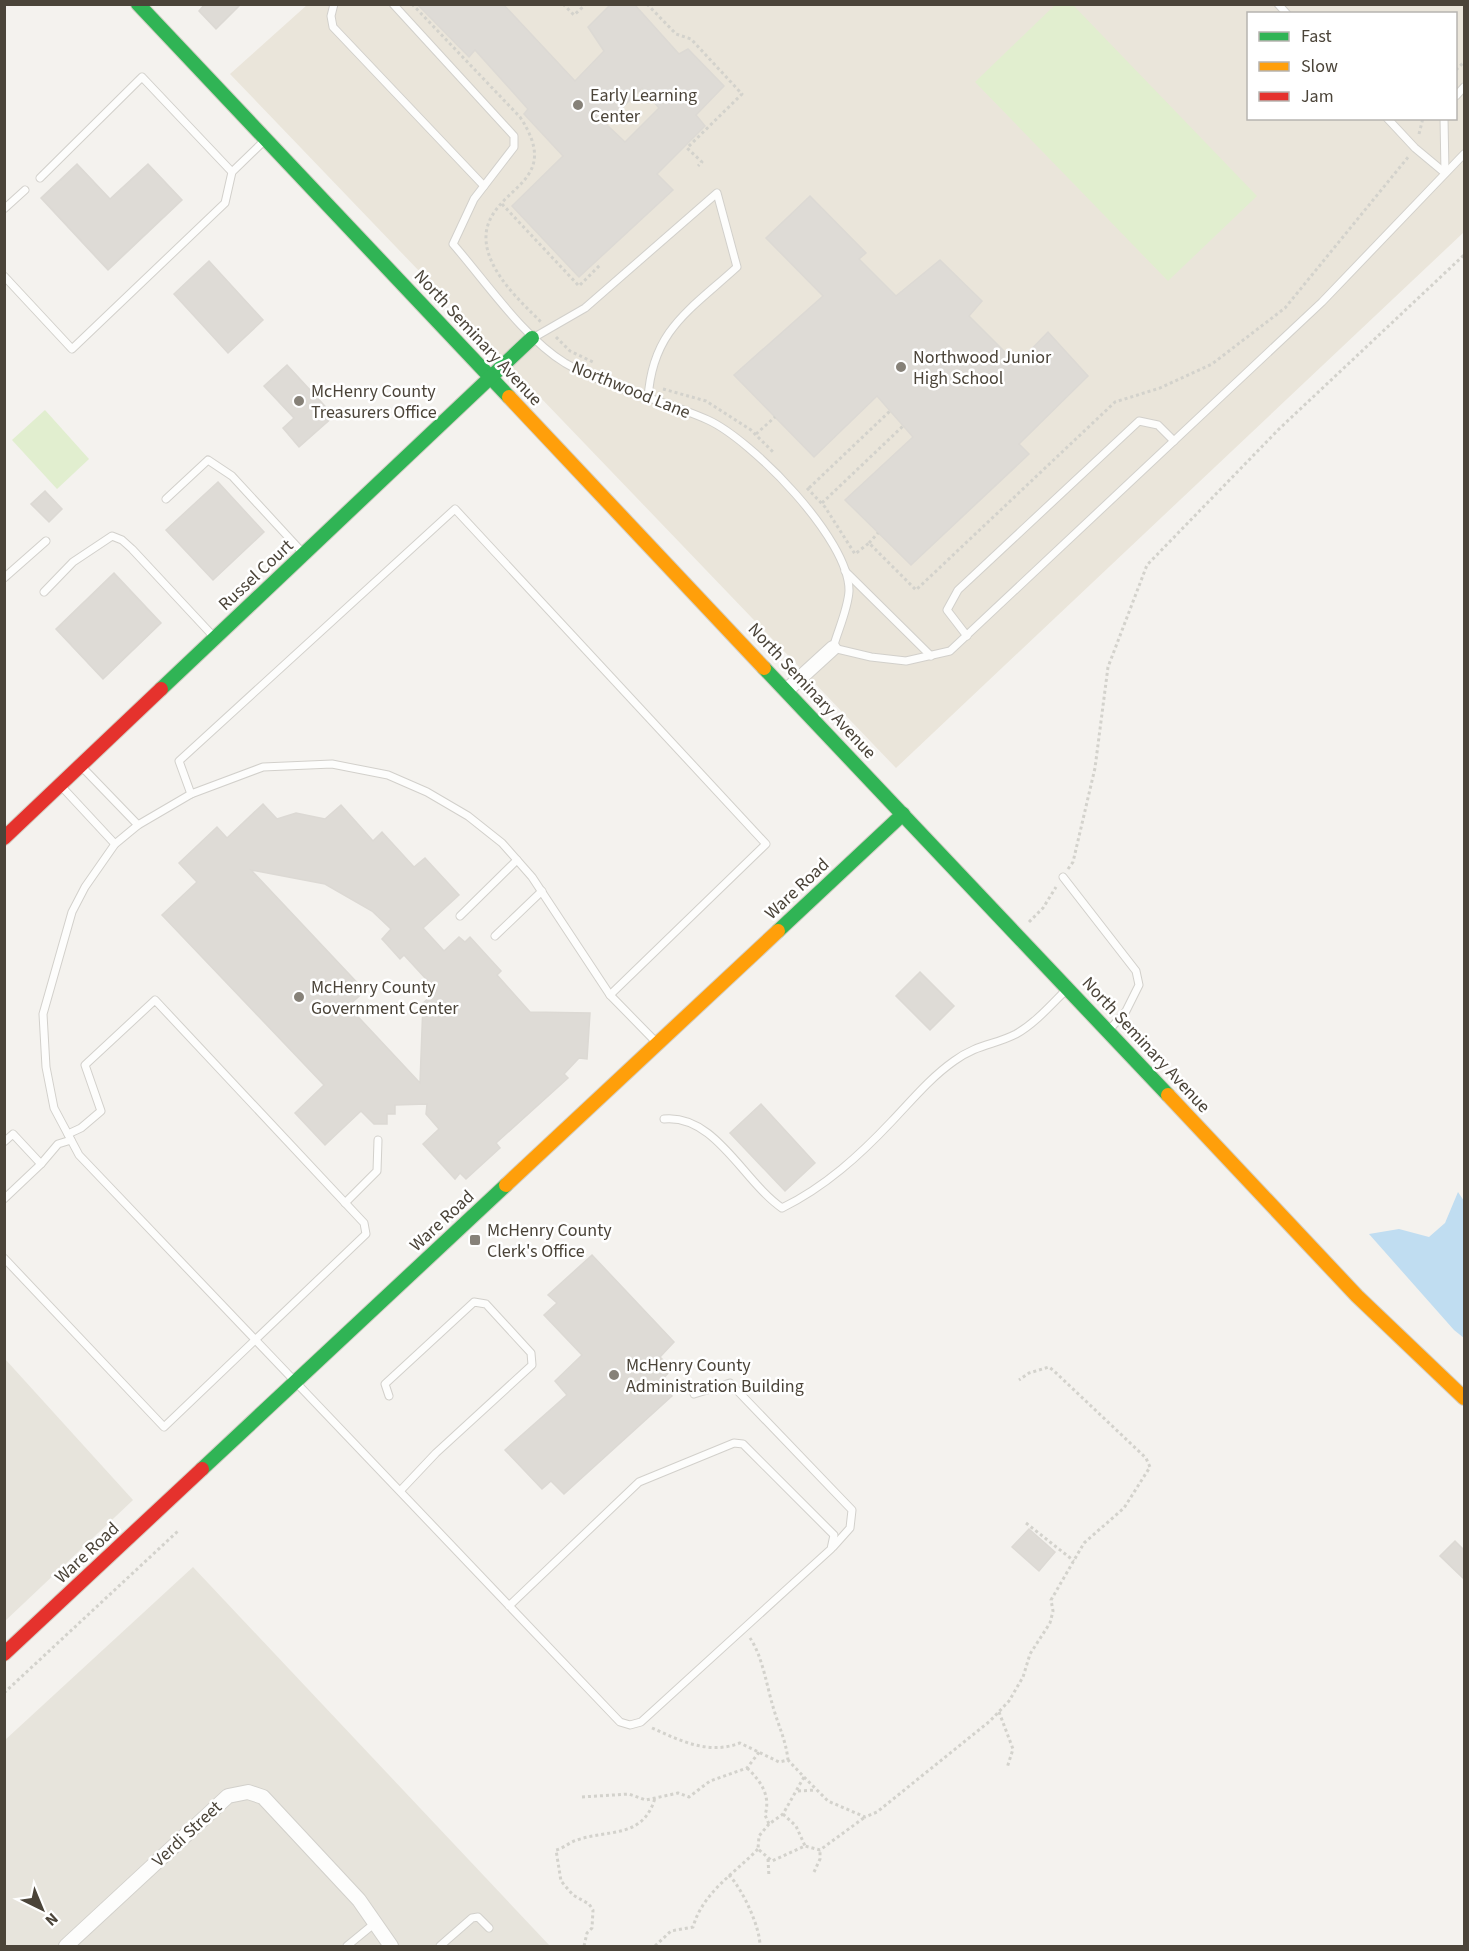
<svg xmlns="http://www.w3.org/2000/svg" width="1469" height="1951" font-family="'Source Sans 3',sans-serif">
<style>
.residential{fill:#e7e4dc}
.education{fill:#eae5da;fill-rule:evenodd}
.green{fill:#e1eecf}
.water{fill:#c0ddf1}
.building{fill:#dedbd6;stroke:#dcd9d4;stroke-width:1.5;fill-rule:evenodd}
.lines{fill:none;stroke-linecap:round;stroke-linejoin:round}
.lane-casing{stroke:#d2d0cb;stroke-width:9}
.street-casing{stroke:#d2d0cb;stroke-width:16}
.fast-casing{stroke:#d3cfc5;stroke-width:16}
.slow-casing{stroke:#d3cfc5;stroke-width:16}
.jam-casing{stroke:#d3cfc5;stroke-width:16}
.path{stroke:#d3d2cc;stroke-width:3;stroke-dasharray:3 3;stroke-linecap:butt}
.lane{stroke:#fdfdfc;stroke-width:7}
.street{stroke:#fdfdfc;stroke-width:14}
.fast{stroke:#30b455;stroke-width:14}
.slow{stroke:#ff9f0a;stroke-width:14}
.jam{stroke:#e5322d;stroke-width:14}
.poi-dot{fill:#868178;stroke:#fff;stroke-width:2}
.labels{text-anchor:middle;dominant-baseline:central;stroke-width:5;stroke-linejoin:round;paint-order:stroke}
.poi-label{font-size:18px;fill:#4b4439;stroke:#fff;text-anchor:start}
.street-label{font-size:18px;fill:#4b4439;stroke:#fff}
</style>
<rect width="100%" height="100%" fill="#f4f2ee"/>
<g class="residential">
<path d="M5,1359L133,1500L5,1621Z"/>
<path d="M193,1567L550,1946H5V1740Z"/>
</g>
<path class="education" d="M307,5H1464V232L896,768L230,74ZM1248,14H1456V118H1248Z"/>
<g class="green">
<path d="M1055,5H1073L1257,196L1168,281L975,82Z"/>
<path d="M45,410L89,459L57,489L12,440Z"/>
</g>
<path class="water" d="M1458,1192L1464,1201V1338L1454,1330L1369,1234L1399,1229L1429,1237L1445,1223Z"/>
<g class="building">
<path d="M205,4H241L216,29L199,11Z"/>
<path d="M417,4H503L575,81L604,51L588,27L611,4H634L679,54L688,49L724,86L696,115L705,126L657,174L673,190L579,277L512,206L563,156L524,114L528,109L475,50L469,57ZM642,88L659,108L625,142L606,124Z"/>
<path d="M77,164L110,199L148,164L182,200L108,270L41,198Z"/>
<path d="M810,196L866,253L859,259L896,296L940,260L982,301L969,316L1017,364L1048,332L1088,376L1019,444L1029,454L911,565L845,500L913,437L877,396L814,457L734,375L823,296L766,238Z"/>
<path d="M209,261L263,320L228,353L174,294Z"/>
<path d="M287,365L334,416L299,447L283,428L294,418L264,386Z"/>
<path d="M218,482L264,532L213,580L166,530Z"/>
<path d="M45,491L62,509L49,522L31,504Z"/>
<path d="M114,573L161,623L103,679L56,629Z"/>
<path d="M263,804L277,819L296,813L325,819L341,805L373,841L382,832L414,867L425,858L459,895L423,928L444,951L459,937L465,942L470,937L501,971L497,975L530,1012L590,1013L587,1059L579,1058L564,1074L568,1078L496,1143L500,1148L466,1179L460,1173L455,1179L423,1144L439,1129L426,1114L427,1104L395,1105V1114H387V1124H374L361,1111L325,1145L295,1113L324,1085L162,915L197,882L179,863L217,827L227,838ZM251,870L325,884L372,911L391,929L382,939L400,959L404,955L437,991L423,1003L420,1083L348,1006L365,991Z"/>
<path d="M920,972L954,1006L930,1030L896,996Z"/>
<path d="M761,1104L815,1163L785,1191L730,1133Z"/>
<path d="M592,1255L674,1342L660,1357L672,1369L660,1382L672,1396L564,1494L551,1481L542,1489L505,1450L567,1395L555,1381L582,1355L544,1315L557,1303L548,1295Z"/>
<path d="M1029,1529L1055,1552L1039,1571L1012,1547Z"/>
<path d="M1455,1541L1464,1550V1579L1440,1556Z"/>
</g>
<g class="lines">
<defs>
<g id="lane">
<path d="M334,4L331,16L333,27L484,186"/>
<path d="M393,4L514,136V147L474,199L453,244C486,282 524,338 565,363C610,389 661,399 708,420C752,440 850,540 849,591C848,609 838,630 833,648L871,657L906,661L950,651L1322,302L1464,154"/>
<path d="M1278,4L1287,14"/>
<path d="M1456,96L1464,87"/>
<path d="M1387,118L1415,148L1445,173"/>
<path d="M1444,118L1445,173"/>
<path d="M40,178L142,77L232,172"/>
<path d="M4,209L25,190"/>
<path d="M4,276L72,349L225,203L232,172L264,141"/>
<path d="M533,338L585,308L717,193L737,267C690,310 652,330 648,399"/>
<path d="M166,499L208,460L232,476L303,553"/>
<path d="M845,571L931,656"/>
<path d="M4,578L46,541"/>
<path d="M44,592L73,562L112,536L122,540L132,549L214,637"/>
<path d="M967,636L947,610L958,590L1139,421L1158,425L1174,441"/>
<path d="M81,766L138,825"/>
<path d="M62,787L115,844"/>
<path d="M191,794L179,761L455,509L766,844L610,995"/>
<path d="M1063,877L1136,971L1139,985L1126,1011L1110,1029"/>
<path d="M460,916L517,860"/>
<path d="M495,936L542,891"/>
<path d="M664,1119C715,1114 743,1181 782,1208C825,1187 860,1155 892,1121C912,1100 930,1078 954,1061C977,1044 995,1045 1016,1034C1034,1024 1050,1006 1064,992"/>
<path d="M4,1142L13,1134L41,1164L58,1144L71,1140"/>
<path d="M4,1199L41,1164"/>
<path d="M345,1203L377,1171L378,1140"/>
<path d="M4,1258L164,1427L366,1234L364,1223L155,1000L85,1065L101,1111L81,1128L68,1134"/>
<path d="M694,1394L730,1383L852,1510L850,1528L833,1547"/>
<path d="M389,1396L385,1384L474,1302L486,1304L531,1353L532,1365L436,1453L401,1490"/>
<path d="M509,1606L639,1482L734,1443L743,1444L834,1535L831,1549L641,1722L630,1725L620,1722L79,1155L54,1108L46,1067L43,1014L72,912L85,887L115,844L138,825L191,794L263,767L332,764L388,775L427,792L468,816L502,843L532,877L610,995L656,1042"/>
<path d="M347,1946L375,1923"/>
<path d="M440,1946L472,1918L478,1917L489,1928"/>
</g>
<g id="street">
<path d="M787,690L833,648"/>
<path d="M66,1946L228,1796L248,1792L263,1797L359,1900L391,1946"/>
</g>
<g id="fast">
<path d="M138,4L509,397"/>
<path d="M764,668L1168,1095"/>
<path d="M161,689L532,338"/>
<path d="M778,931L903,814"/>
<path d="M202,1469L506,1185"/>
</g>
<g id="slow">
<path d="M509,397L764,668"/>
<path d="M1168,1095L1357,1296L1464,1398"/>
<path d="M506,1185L778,931"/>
</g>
<g id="jam">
<path d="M4,838L161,689"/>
<path d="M4,1654L202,1469"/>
</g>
</defs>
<use href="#lane" class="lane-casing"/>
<use href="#street" class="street-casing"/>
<use href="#fast" class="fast-casing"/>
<use href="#slow" class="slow-casing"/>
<use href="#jam" class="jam-casing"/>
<g class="path">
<path d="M412,4L520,117C563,182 498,185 487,228C479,264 519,300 541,322"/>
<path d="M563,4L574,15L586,4"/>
<path d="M647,4L676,34L691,39L742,94L687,148L702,162L698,166"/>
<path d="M1456,70L1464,62"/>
<path d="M1419,134L1423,118"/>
<path d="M502,204L579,286L600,265"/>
<path d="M556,337L570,351L595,363"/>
<path d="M663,389L706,401L751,430L774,453"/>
<path d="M756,434L775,417"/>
<path d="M807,488L825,507L855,554L869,543L916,590L1115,402L1160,388L1212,364L1285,308L1409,156"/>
<path d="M809,488L890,411"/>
<path d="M822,503L903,426"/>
<path d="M869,543L878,533"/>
<path d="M1068,869L1073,862L1095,768L1108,667L1147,565L1279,429L1464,255"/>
<path d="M1029,922L1043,908L1056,887"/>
<path d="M1026,1523L1074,1561"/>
<path d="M4,1693L178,1531"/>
<path d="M999,1712L1013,1749L1007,1768"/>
<path d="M652,1728C681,1741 709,1755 740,1743L779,1762L788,1760C786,1741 779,1727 774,1710C767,1688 763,1657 750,1638"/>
<path d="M747,1768C761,1781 771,1796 765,1815L769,1824L783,1814L804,1777L788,1760"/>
<path d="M804,1777L828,1801L865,1817L877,1812L990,1721L1009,1701L1023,1677L1030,1654L1050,1623L1053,1611L1051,1600L1084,1543L1124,1508L1150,1467L1146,1458L1054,1371L1049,1367L1029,1373L1019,1380"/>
<path d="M798,1791L816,1790"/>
<path d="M582,1797L629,1794L646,1800L678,1793L689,1797L710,1781L747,1768L760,1751"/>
<path d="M783,1814L796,1826L805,1846"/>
<path d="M769,1824L759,1836L758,1849L772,1861L805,1846L820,1850L865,1817"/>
<path d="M768,1859L769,1877"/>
<path d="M814,1872L820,1859V1850"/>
<path d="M729,1875C743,1890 760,1927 760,1946"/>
<path d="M584,1946L587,1933L592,1928L593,1910L589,1904L573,1895L561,1881L556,1850C564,1848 570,1842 577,1840C609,1829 643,1839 655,1798"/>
<path d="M655,1946L671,1931L693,1927C703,1892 734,1874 758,1849"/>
</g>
<use href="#lane" class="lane"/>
<use href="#street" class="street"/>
<use href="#fast" class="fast"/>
<use href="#slow" class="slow"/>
<use href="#jam" class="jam"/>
</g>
<g class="poi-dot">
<circle cx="578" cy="105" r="6"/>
<circle cx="901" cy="367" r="6"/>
<circle cx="299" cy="401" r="6"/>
<circle cx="299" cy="997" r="6"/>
<rect x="469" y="1234" width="12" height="12" rx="3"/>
<circle cx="614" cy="1375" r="6"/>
</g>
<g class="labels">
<g class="poi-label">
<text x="590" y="95">Early Learning<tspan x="590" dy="21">Center</tspan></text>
<text x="913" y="357">Northwood Junior<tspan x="913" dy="21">High School</tspan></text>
<text x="311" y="391">McHenry County<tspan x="311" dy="21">Treasurers Office</tspan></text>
<text x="311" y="987">McHenry County<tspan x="311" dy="21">Government Center</tspan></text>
<text x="487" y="1230">McHenry County<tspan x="487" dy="21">Clerk's Office</tspan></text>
<text x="626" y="1365">McHenry County<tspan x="626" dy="21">Administration Building</tspan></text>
</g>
<g class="street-label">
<text transform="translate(478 338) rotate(47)">North Seminary Avenue</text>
<text transform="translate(631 390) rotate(22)">Northwood Lane</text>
<text transform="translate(256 575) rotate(-43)">Russel Court</text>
<text transform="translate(812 691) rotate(47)">North Seminary Avenue</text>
<text transform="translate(797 889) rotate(-43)">Ware Road</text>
<text transform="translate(1146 1045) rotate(47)">North Seminary Avenue</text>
<text transform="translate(442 1221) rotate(-43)">Ware Road</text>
<text transform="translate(87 1553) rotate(-43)">Ware Road</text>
<text transform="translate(187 1834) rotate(-43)">Verdi Street</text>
</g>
</g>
<rect width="1469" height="1951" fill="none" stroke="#4b4439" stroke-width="12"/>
<rect x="1247" y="12" width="210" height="108" fill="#ffffff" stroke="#b7b4b0" stroke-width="1.5"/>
<rect x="1259" y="32" width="30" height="9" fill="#30b455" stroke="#b7b4b0" stroke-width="1.5"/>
<text x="1301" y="42" font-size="18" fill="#4b4439">Fast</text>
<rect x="1259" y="62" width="30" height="9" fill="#ff9f0a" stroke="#b7b4b0" stroke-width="1.5"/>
<text x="1301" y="72" font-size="18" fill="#4b4439">Slow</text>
<rect x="1259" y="92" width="30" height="9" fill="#e5322d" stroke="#b7b4b0" stroke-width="1.5"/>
<text x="1301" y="102" font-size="18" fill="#4b4439">Jam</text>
<g transform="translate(42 1909) rotate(137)" stroke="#ffffff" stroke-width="4.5" paint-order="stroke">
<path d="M0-4.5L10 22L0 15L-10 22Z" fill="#4b4439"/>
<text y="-9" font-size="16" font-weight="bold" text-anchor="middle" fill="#4b4439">N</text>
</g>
</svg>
